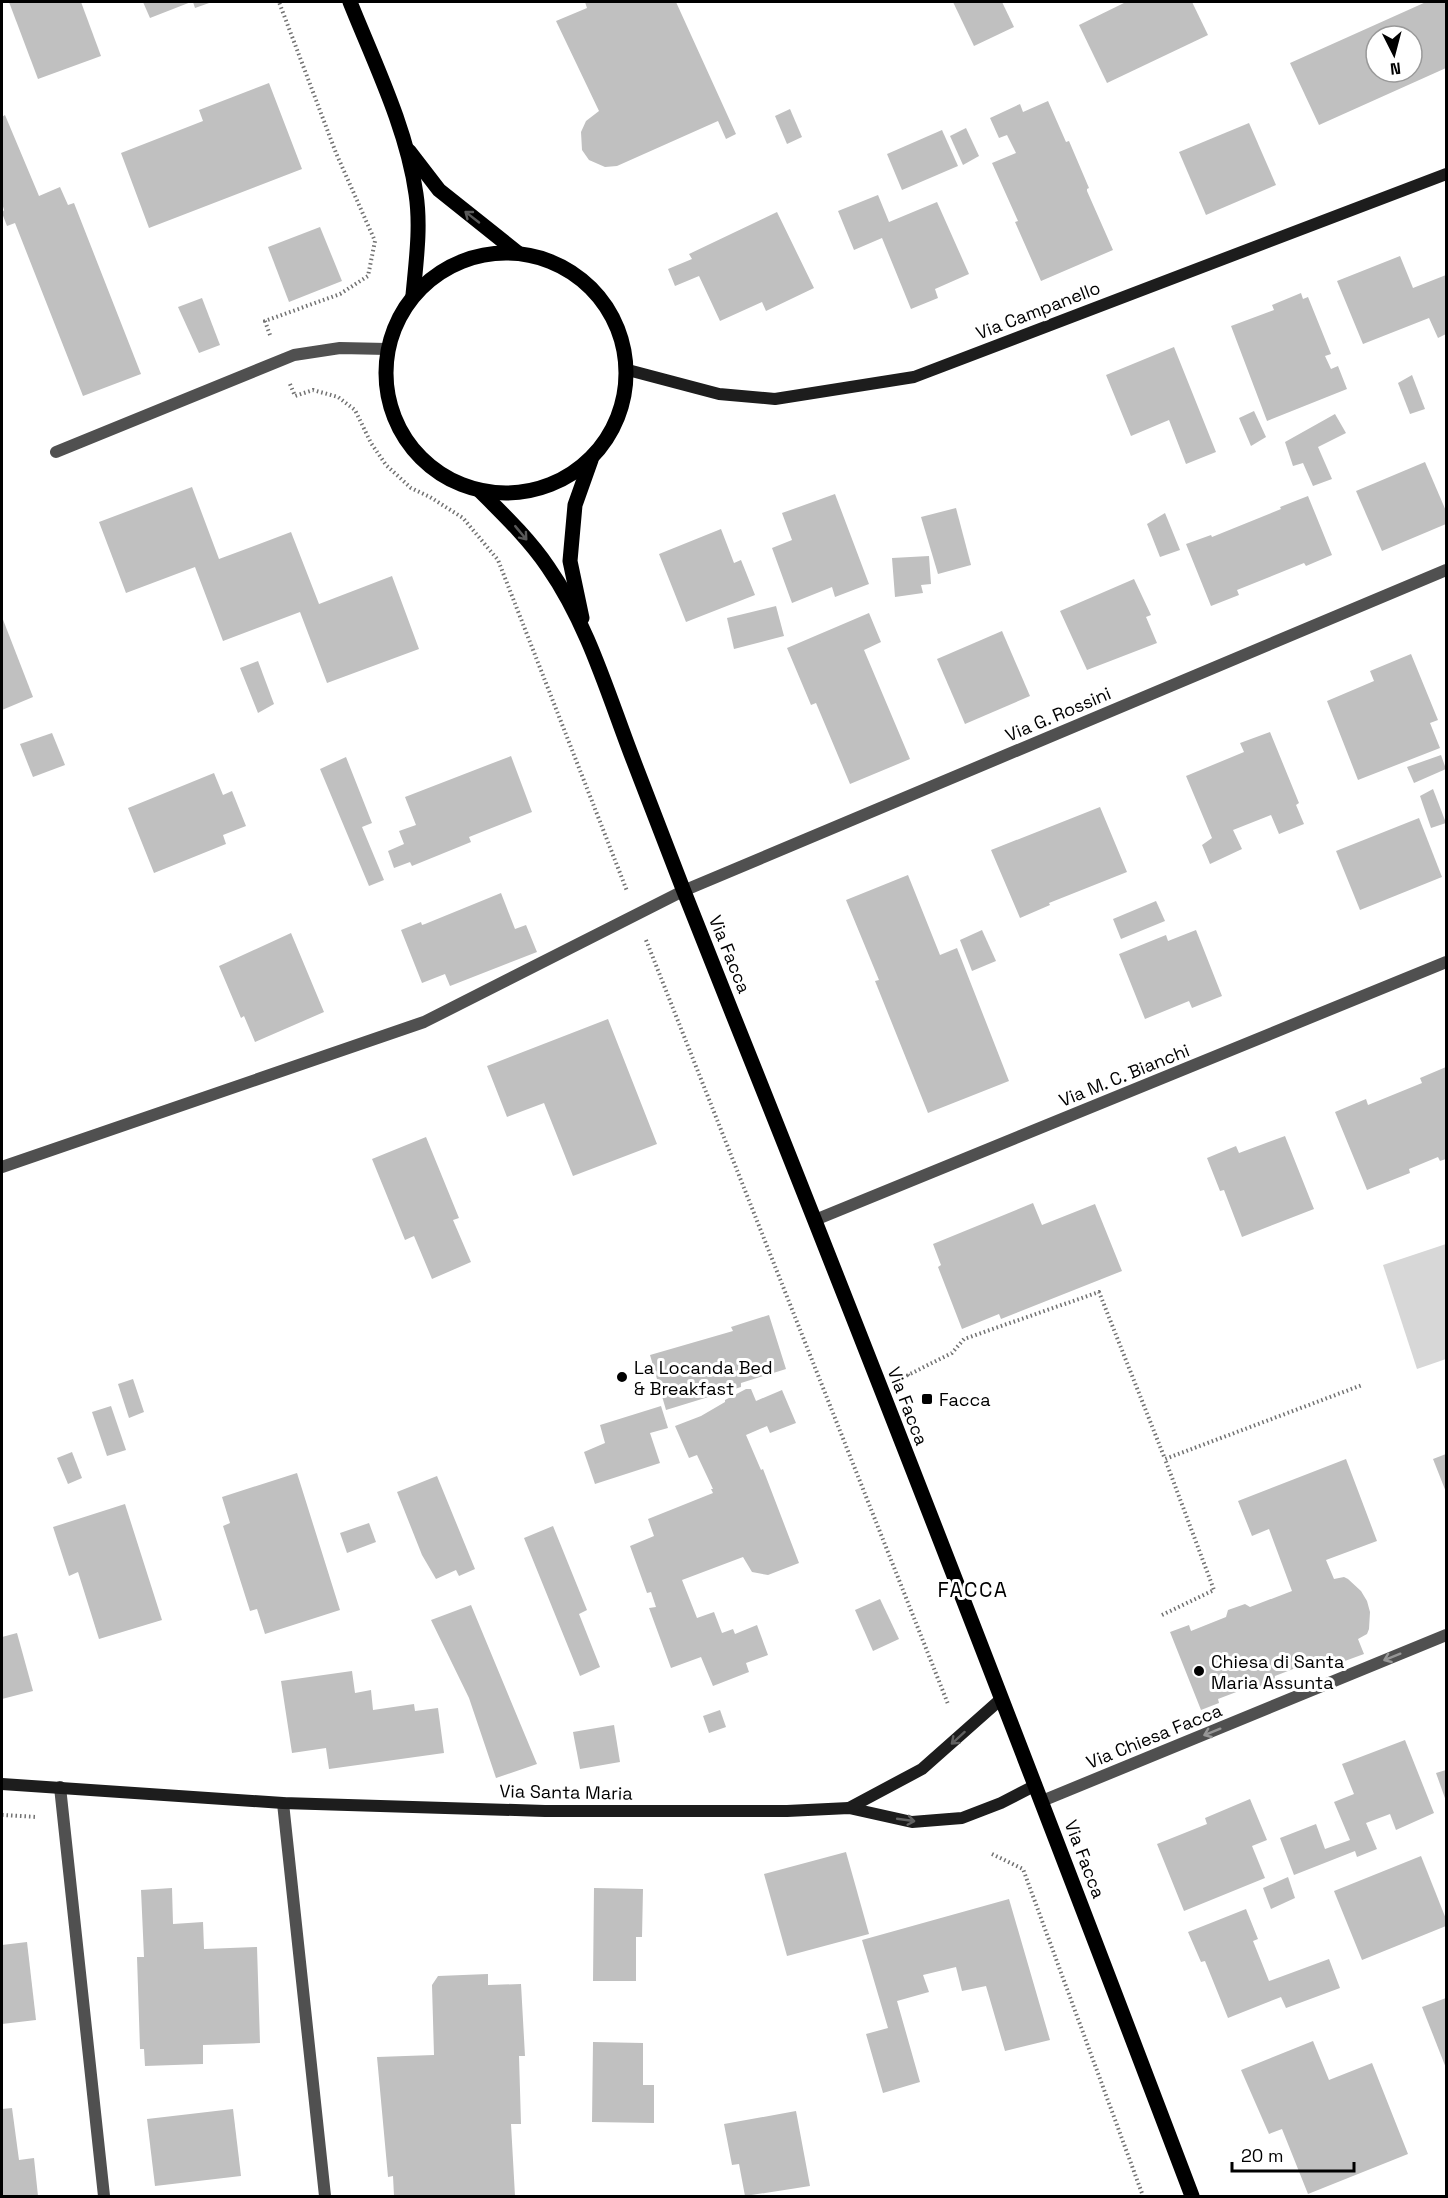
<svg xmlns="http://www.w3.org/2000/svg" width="1448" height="2198" font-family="'Space Grotesk',sans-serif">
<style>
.green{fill:#d7d7d7}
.building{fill:#c0c0c0;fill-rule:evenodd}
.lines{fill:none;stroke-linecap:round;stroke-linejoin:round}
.path{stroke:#727272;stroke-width:4;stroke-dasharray:1.5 3;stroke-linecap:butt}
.service{stroke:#505050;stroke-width:12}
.minor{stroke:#505050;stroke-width:12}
.secondary{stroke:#1d1d1d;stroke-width:12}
.primary{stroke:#000;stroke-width:15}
.oneway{stroke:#595959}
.oneway2{stroke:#969696}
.oneway3{stroke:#616161}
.poi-dot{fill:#000;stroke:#fff;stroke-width:2}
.labels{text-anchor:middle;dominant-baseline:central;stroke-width:6;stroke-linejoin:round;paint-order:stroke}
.street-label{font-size:18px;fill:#000;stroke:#fff}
.poi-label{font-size:18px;fill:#000;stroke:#fff;text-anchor:start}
.quarter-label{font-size:21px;letter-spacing:1.5px;fill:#000;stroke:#fff}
</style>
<rect width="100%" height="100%" fill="#fff"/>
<path class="green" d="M1446,1244V1359L1417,1369L1383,1265Z"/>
<g class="building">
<path d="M9,2H81L101,56L38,79Z"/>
<path d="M143,2H191L150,18Z"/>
<path d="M193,2H212L195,8Z"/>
<path d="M585,2H676L736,134L726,139L718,121L617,166L605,167L589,160L582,150L581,132L586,121L599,111L556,21L587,8Z"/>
<path d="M953,2H1002L1014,27L974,46Z"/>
<path d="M1126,2H1192L1208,35L1107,83L1079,25Z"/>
<path d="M1426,2H1446V68L1319,125L1290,63ZM1376,36H1412V72H1376Z"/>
<path d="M269,83L302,169L149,228L121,153L203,121L199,110Z"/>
<path d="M1048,101L1066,142L1069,141L1089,188L1087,189V191L1113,250L1041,281L1015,222L1018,221L992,163L1016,153L1007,135L999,138L990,118L1020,104L1023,112Z"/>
<path d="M790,109L802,137L787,144L775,116Z"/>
<path d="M5,115L39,196L60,187L68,205L74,203L141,374L83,396L15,223L7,226L2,213L4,210L2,203V117Z"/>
<path d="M1249,123L1276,185L1206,215L1179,152Z"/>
<path d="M966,128L979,156L963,165L950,136Z"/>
<path d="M942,130L958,166L902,190L887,154Z"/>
<path d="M878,195L889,222L937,202L969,274L935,289L938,298L911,309L882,238L854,250L838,211Z"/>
<path d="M777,212L814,288L766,311L762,302L720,321L699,276L675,286L668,269L692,259L689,254Z"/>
<path d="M320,227L342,281L289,302L268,247Z"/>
<path d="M1400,256L1413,288L1446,275V334L1438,338L1429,318L1363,344L1337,281Z"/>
<path d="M1301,293L1303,299L1308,297L1331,354L1325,356L1331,369L1338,366L1347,389L1267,421L1231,326L1274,310L1272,305Z"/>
<path d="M202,298L220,345L199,353L178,307Z"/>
<path d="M1174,347L1216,452L1186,464L1169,420L1131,436L1106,375Z"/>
<path d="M1412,375L1425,409L1410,414L1398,383Z"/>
<path d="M1254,411L1266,437L1251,446L1239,418Z"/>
<path d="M1335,414L1346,433L1318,447L1332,479L1313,486L1303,463L1293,466L1285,442Z"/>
<path d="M1425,462L1446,511V524L1382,551L1356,491Z"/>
<path d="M192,487L219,559L291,532L319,604L392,576L419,649L327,683L300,612L223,641L195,567L126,593L99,522Z"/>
<path d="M835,494L869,584L835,597L832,587L792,603L772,548L792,540L782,513Z"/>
<path d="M1308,496L1332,555L1306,566L1304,563L1237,590L1239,595L1211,606L1186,544L1211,535L1212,537L1281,509L1280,507Z"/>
<path d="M956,508L971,565L938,574L921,517Z"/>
<path d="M1165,513L1180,550L1160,557L1147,524Z"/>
<path d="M721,529L734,563L741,560L755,595L686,622L659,554Z"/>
<path d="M929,556L931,584L921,585L923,593L895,597L892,558Z"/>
<path d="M1134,579L1151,615L1146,617L1157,643L1087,670L1060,611Z"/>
<path d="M776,606L784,636L734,649L727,618Z"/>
<path d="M869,613L881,642L864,650L910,759L850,784L816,703L811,705L787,648Z"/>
<path d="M2,617L33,697L2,710Z"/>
<path d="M1002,631L1030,696L965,724L937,659Z"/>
<path d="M1411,654L1438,720L1430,723L1440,748L1358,780L1327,701L1374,681L1370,671Z"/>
<path d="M258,661L274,704L258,713L240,668Z"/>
<path d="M1270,732L1299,803L1296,805L1304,824L1279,834L1271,815L1233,830L1242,849L1210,864L1202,845L1212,838L1186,776L1244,752L1240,743Z"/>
<path d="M52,733L65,765L33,777L20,744Z"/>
<path d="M1441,755L1446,769L1414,783L1407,767Z"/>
<path d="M511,756L532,812L469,837L471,842L412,866L410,862L394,868L388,851L404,844L399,831L416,825L405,797Z"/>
<path d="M346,757L372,823L362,827L384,880L369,886L320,769Z"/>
<path d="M214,773L223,795L232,791L246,826L223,835L226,844L154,873L128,808Z"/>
<path d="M1433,789L1446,823L1431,828L1420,796Z"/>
<path d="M1100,807L1127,872L1049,903L1050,905L1020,918L991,850Z"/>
<path d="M1419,818L1442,877L1360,910L1336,851Z"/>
<path d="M908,875L940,955L957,948L1009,1081L928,1113L875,981L879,980L846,900Z"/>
<path d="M501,893L515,929L526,925L537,952L450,986L445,974L422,983L401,930L421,922L422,925L425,924Z"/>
<path d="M1156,901L1165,921L1121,939L1113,919Z"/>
<path d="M982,930L996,961L972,971L960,940Z"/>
<path d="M1196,930L1222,996L1192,1008L1189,1001L1145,1019L1119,954L1166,935L1168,941Z"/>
<path d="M291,933L324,1012L255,1042L244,1016L241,1018L219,966Z"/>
<path d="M608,1019L657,1144L573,1176L544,1103L507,1117L487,1066Z"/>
<path d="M1446,1067V1159L1440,1161L1438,1157L1409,1169L1410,1173L1367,1190L1335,1112L1366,1099L1368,1105L1422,1083L1420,1078Z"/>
<path d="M1285,1136L1314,1209L1242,1237L1224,1190L1220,1191L1207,1158L1236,1146L1239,1153Z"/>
<path d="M426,1137L459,1218L453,1220L471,1262L432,1279L414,1236L405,1240L372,1159Z"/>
<path d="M1033,1203L1042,1225L1095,1204L1122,1271L1001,1319L999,1314L962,1329L938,1267L941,1265L933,1244Z"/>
<path d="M769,1315L786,1369L741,1383V1387L666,1410L650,1355L733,1331L731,1327Z"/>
<path d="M133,1379L144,1412L129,1418L118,1384Z"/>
<path d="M746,1389H751L756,1401L782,1390L796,1423L770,1433L767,1426L746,1435L761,1470L763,1469L799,1563L768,1575L752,1572L743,1557L682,1580L697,1618L714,1612L722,1633L733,1629L735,1634L757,1625L768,1655L746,1663L749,1672L713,1686L701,1657L671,1668L649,1608L656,1607L651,1592L647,1593L630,1546L654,1536L648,1519L713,1493L711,1489H713L697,1455L689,1458L675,1426L701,1416L725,1402V1400Z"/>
<path d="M111,1406L126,1450L107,1456L92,1412Z"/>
<path d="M661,1406L668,1428L650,1433L660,1463L595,1484L584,1452L605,1443L600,1425Z"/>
<path d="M72,1452L82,1478L68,1484L57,1458Z"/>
<path d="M1446,1454V1492L1433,1459Z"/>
<path d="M1346,1459L1377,1541L1326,1560L1334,1579L1344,1577L1348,1579L1361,1591L1367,1601L1370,1612L1369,1629L1367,1634L1358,1639L1364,1654L1323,1669L1319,1659L1275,1676L1274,1683L1257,1689L1252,1686L1218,1699L1219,1703L1201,1710L1170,1632L1189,1625L1191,1631L1226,1617L1228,1610L1245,1604L1250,1607L1292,1591L1269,1529L1252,1536L1238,1501Z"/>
<path d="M297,1473L340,1610L265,1634L257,1609L250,1611L223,1526L230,1523L222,1497Z"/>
<path d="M437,1476L475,1569L459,1576L456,1570L436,1579L422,1555L397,1492Z"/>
<path d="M125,1504L162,1620L99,1639L78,1572L69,1576L53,1527Z"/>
<path d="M369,1523L376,1542L347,1553L340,1533Z"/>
<path d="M553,1526L587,1610L579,1614L600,1667L580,1676L524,1538Z"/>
<path d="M880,1599L899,1639L873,1651L855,1610Z"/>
<path d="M471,1605L537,1764L496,1778L469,1698L431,1620Z"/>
<path d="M17,1633L33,1691L2,1699V1637Z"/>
<path d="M352,1671L355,1693L371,1690L373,1710L414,1704L415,1711L438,1708L444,1753L329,1769L326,1748L292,1753L281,1681Z"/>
<path d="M720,1710L726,1727L709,1733L703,1716Z"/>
<path d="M614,1725L620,1762L580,1769L573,1732Z"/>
<path d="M1405,1740L1434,1813L1396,1830L1390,1814L1366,1823L1377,1849L1357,1857L1355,1851L1294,1875L1280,1838L1316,1824L1325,1849L1350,1840L1334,1802L1354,1794L1342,1764Z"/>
<path d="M1446,1770V1801L1436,1773Z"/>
<path d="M1250,1799L1267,1840L1252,1846L1265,1878L1184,1911L1157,1844L1207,1824L1205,1818Z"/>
<path d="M846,1852L869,1934L787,1956L764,1874Z"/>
<path d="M1421,1856L1446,1919V1926L1362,1960L1334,1891Z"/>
<path d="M1288,1877L1295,1898L1271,1909L1263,1888Z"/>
<path d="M172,1888L173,1924L203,1922L204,1949L257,1947L260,2043L203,2045V2064L145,2066L144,2049H140L137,1957H144L141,1890Z"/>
<path d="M594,1888L643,1889L642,1937H636V1981H593Z"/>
<path d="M1009,1899L1050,2040L1005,2051L986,1986L962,1991L956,1967L923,1975L929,1992L897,2001L920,2082L883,2093L866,2034L888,2028L862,1940Z"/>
<path d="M1246,1909L1258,1939L1253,1941L1269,1981L1329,1959L1340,1988L1286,2008L1281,1997L1228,2018L1205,1961L1201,1962L1188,1932Z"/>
<path d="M27,1942L36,2020L2,2024V1945Z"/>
<path d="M488,1974V1985L521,1984L525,2056H519L521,2124H511L515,2196H394L393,2176L388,2177L377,2057L434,2055L432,1985L438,1976Z"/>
<path d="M1446,1998V2068L1422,2007Z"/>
<path d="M1313,2041L1329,2080L1372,2063L1408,2154L1308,2194L1282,2129L1269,2134L1241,2070Z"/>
<path d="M593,2042L643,2043V2085H654V2123L592,2122Z"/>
<path d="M12,2108L19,2160L34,2158L38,2196H2V2109Z"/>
<path d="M233,2109L241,2176L155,2186L147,2119Z"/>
<path d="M796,2111L810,2186L745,2196L739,2164L732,2165L724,2124Z"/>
</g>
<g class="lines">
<g class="path">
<path d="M270,335L265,321L340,294L368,276L375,241L336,153L279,2"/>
<path d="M290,384L295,396L313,390L338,397L355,410L371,443L386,465L411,488L430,497L463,518L498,560L627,891"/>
<path d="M646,940L948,1704"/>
<path d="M909,1376L908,1375L952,1353L964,1339L1099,1292L1165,1459"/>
<path d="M1162,1615L1214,1590L1165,1459L1362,1385"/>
<path d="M2,1815L37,1817"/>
<path d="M992,1854L1023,1869L1143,2196"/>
</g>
<path class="service" d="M2,1167L424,1022L683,891"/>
<g class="minor">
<path d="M56,452L294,355L340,348L387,349"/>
<path d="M683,891L1446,570"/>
<path d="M815,1220L1446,962"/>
<path d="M60,1787L104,2196"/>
<path d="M1042,1801L1446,1635"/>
<path d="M283,1803L325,2196"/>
</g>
<g class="secondary">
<path d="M628,370L719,394L775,399L914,377L1446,174"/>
<path d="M2,1784L283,1803L545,1811H787L849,1808L912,1822L962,1818L1001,1803L1036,1785"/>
<path d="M849,1808L922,1769L1001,1699"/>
</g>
<g class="primary">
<path d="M350,2C374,62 407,129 416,194C421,227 416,262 413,295"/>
<path d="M409,151L439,190L518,253"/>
<circle cx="506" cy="373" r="120"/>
<path d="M480,491C504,515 529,539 548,567C587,623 607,691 631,754C664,841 698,928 733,1015C890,1407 1042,1801 1192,2196"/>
<path d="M582,618L570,561L575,505L591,460"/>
</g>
</g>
<defs><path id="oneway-shaft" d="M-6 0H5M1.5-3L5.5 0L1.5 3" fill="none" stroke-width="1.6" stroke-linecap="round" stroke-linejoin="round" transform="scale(1.5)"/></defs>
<g class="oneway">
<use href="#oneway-shaft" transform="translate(472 217) rotate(-142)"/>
<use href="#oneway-shaft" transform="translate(521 533) rotate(50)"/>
</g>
<g class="oneway2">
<use href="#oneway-shaft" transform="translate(1392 1657) rotate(158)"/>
<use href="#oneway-shaft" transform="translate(1212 1732) rotate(158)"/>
</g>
<g class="oneway3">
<use href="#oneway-shaft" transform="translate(958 1738) rotate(138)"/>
<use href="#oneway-shaft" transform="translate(906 1820) rotate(8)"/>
</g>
<g class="poi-dot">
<circle cx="622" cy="1377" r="6"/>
<rect x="921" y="1393" width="12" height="12" rx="3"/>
<circle cx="1199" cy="1671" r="6"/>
</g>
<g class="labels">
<g class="street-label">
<text transform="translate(1038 310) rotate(-21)">Via Campanello</text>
<text transform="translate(1058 714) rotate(-23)">Via G. Rossini</text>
<text transform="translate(730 954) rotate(68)">Via Facca</text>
<text transform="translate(1124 1075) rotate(-22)">Via M. C. Bianchi</text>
<text transform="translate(908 1406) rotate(69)">Via Facca</text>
<text transform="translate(1154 1736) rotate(-22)">Via Chiesa Facca</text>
<text transform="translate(566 1792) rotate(1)">Via Santa Maria</text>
<text transform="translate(1085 1859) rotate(69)">Via Facca</text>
</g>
<g class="poi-label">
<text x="634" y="1367">La Locanda Bed<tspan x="634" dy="21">&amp; Breakfast</tspan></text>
<text x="939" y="1399">Facca</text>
<text x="1211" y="1661">Chiesa di Santa<tspan x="1211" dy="21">Maria Assunta</tspan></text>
</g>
<g class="quarter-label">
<text x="973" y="1589">FACCA</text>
</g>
</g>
<rect width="1448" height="2198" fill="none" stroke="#000000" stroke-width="6"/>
<g transform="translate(1394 54) rotate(174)"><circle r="28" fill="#ffffff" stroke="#999999" stroke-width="1.5"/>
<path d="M0-4.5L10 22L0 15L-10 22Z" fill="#000000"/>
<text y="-9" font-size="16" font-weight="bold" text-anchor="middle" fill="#000000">N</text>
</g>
<path d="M1232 2162v9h122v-9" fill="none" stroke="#000000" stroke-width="3"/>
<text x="1241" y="2162" font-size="18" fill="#000000" stroke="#ffffff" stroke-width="4.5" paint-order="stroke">20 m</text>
</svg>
